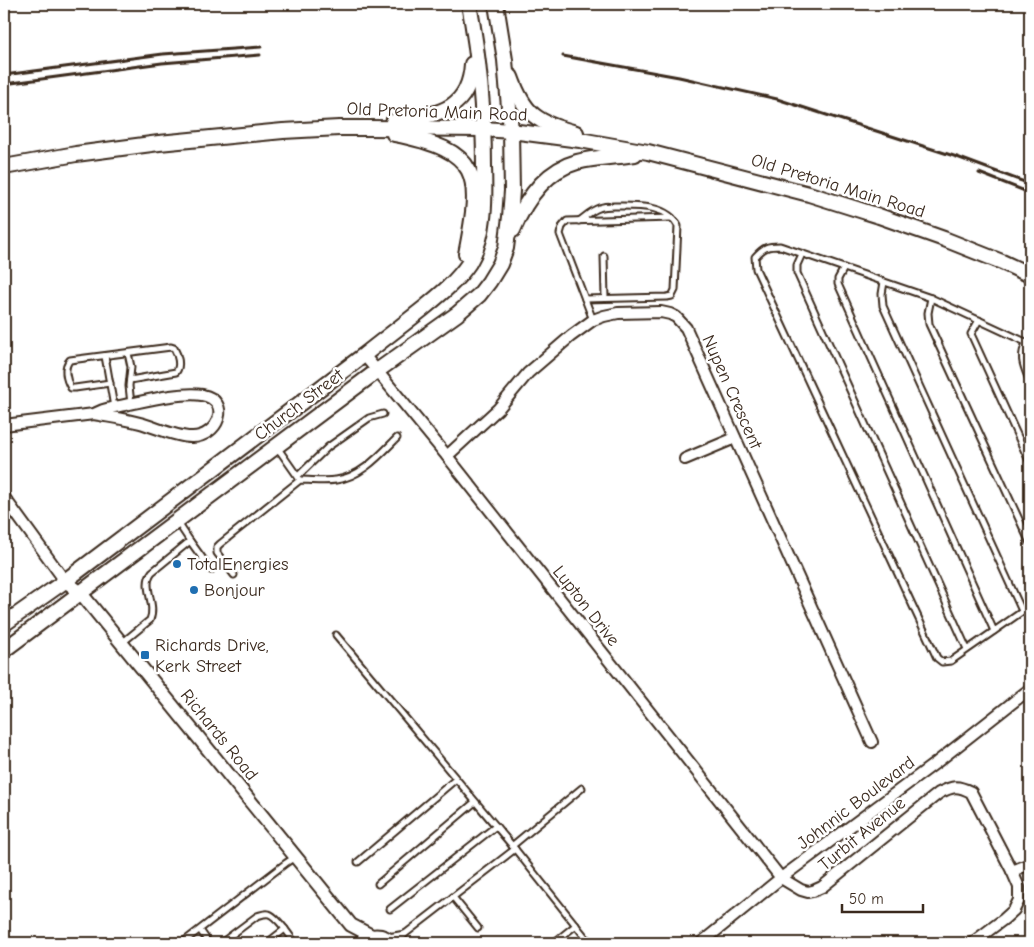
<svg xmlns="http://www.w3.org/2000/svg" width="1034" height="947" font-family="'Comic Neue',sans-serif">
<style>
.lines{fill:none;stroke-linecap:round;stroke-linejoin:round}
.service-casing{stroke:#3b2a1e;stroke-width:9}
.minor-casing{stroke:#3b2a1e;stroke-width:14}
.tertiary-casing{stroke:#3b2a1e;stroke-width:16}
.secondary-casing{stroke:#3b2a1e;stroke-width:18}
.service{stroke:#fff;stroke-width:5}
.minor{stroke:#fff;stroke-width:10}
.tertiary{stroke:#fff;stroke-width:12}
.secondary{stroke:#fff;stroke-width:14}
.rail{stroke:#3b2a1e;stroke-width:3}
.poi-dot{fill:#1f6fb2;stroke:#fff;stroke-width:2}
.labels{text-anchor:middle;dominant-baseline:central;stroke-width:5;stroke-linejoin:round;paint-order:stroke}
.street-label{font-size:18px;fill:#3b2a1e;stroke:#fff}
.poi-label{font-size:18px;fill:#3b2a1e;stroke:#fff;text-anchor:start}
</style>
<rect width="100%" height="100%" fill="#fff"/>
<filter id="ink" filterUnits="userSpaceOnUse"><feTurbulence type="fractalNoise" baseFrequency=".02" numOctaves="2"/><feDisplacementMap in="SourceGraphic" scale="10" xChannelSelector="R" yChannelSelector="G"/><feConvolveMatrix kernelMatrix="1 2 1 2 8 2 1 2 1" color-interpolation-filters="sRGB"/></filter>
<g filter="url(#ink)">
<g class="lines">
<defs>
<g id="service">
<path d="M579,221C585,217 592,210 599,208C606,205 614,206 622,206C641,206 668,206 678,226L675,290L672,296L667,297L585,299"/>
<path d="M802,254L797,265V273L967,649"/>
<path d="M604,256L605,298"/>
<path d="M844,268L838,279V284L994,631"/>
<path d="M884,282L882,294L883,306L1022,611"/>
<path d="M931,298L928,313L929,324L1030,543"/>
<path d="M593,320L560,234L562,227L567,221L672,218"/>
<path d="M979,320L971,334L1030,463"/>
<path d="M1027,342C1018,357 1024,367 1030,382"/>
<path d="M1030,344L931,298L780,246C767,246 764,247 755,257L756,269L937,658L942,662L951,661L1030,606"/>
<path d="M128,353L131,367L129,386L131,404"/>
<path d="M105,356L114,407"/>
<path d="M110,383L75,388H71C66,380 63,367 70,360L171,347L174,348C178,355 181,366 176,372L130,380"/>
<path d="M277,447L298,477"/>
<path d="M298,476L328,447L369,418L383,414"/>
<path d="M178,523L190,541L211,570"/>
<path d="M234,575L217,553V547L220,544L300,480C312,480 324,482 336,480C361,477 380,455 397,438"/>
<path d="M336,635L515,849L590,943"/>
<path d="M122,643L150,620C157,604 141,586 152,572L190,541"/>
<path d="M512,846L582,788"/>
<path d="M358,862L456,779"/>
<path d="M378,884L475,802"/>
<path d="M453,897L478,928"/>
<path d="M390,909L496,826"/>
<path d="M200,930L209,943"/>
<path d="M388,937L405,934"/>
<path d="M556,941L576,925"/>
<path d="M182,943L286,863L295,857"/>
<path d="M221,943L257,916C261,915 265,913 269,914C278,917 290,936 295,943"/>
<path d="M267,943L285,929"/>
<path d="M398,943L405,934L515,849"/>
</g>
<g id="minor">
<path d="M364,355L447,456L781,878L801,890L808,892L813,891L822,887L939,793C953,786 957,785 971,792L1012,871L1019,887V900L1014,910L1004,919L972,943"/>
<path d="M4,425L94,414L103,410L114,407C137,403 181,391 202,395C233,401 218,438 191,437C176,437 155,427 140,423C125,419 110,417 94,414"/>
<path d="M447,456L498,409L528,373L571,336L593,320L604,316L618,313L661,312L670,314L676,317L686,328L872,742"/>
<path d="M685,459L735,438"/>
<path d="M4,497L65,581"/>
<path d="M1012,871L1030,864"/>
<path d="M701,943L781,878L937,762L1030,689"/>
</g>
<g id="tertiary">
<path d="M65,581L80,592L351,925L372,936"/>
<path d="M360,943C369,933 383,933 393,943"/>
</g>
<g id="secondary">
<path d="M511,77C525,116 537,122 576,133"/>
<path d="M393,122C433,114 469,114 472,64"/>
<path d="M394,134C481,151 482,174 466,254"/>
<path d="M4,167L76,154L159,143L283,131L339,128H368L484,129L511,131L580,140L648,152L809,194L879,216L944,239L1002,262L1030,275"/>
<path d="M513,230C525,201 544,171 577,162C596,157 616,157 635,154"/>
<path d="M4,624L65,581L364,355C384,339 404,324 424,308C441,294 457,281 469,263C486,235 485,198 484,166C484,112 479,57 469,4"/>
<path d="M4,650L377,371L457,314L479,295L489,282L500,264L506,248L510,217L512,191L511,131L505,60L496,4"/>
</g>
</defs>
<use href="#service" class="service-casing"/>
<use href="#minor" class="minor-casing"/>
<use href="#tertiary" class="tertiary-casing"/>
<use href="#secondary" class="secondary-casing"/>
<use href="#service" class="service"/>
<use href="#minor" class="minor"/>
<use href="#tertiary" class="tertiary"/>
<use href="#secondary" class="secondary"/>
<g class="rail">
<path d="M563,56L679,77L777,99L957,157L1030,184"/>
<path d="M4,75L163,54L261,47"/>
<path d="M4,84L162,63L260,55"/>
<path d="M979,173L1030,193"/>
</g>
</g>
</g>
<g class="poi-dot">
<circle cx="177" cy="564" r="5"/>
<circle cx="194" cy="590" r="5"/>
<rect x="140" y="650" width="10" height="10" rx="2.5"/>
</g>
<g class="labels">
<g class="street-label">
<text transform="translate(437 112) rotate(2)">Old Pretoria Main Road</text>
<text transform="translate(838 186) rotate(17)">Old Pretoria Main Road</text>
<text transform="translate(732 392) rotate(66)">Nupen Crescent</text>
<text transform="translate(299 405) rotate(-37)">Church Street</text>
<text transform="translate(586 606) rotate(52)">Lupton Drive</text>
<text transform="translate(219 735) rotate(51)">Richards Road</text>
<text transform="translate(856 803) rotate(-37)">Johnnic Boulevard</text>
<text transform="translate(862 834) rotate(-39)">Turbit Avenue</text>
</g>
<g class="poi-label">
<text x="187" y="564">TotalEnergies</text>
<text x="204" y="590">Bonjour</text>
<text x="155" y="645">Richards Drive,<tspan x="155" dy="21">Kerk Street</tspan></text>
</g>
</g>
<rect width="1034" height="947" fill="none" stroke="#fff" stroke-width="20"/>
<rect x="10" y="10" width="1014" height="927" fill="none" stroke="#3b2a1e" stroke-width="2" filter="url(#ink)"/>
<path d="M842 904v8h81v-8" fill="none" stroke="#3b2a1e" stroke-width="2.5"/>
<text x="849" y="904" font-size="15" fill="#3b2a1e" stroke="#ffffff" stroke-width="4" paint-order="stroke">50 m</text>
</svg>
